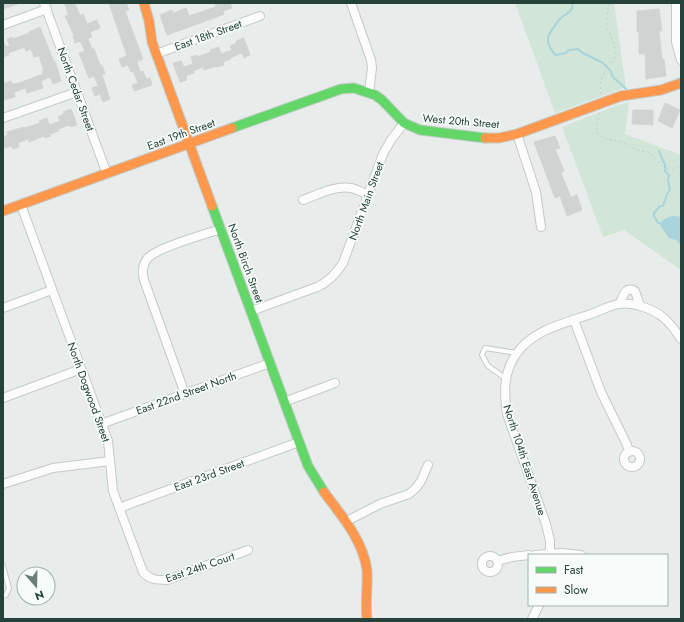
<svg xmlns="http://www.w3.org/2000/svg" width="684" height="622" font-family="Jost,sans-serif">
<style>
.green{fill:#d1e6d8}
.water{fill:#a9d4db}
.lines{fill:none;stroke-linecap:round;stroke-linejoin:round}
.stream{stroke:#a9d4db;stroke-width:2}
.building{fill:#cfd4d2;stroke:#d1d6d4}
.lane-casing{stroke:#c5cac8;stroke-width:6}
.street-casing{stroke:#c5cac8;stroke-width:10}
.fast-casing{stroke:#c3cbc8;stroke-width:11}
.slow-casing{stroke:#c3cbc8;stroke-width:11}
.path{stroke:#c3ccca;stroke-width:1;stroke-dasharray:2 3;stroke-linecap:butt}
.lane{stroke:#fcfcfc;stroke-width:4}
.street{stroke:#fcfcfc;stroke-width:8}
.fast{stroke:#63d668;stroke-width:9}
.slow{stroke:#ff974d;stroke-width:9}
.labels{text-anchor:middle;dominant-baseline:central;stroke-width:3.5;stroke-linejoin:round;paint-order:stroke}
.street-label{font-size:11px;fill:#24423a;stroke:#f7fbf9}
</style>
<rect width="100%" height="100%" fill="#e8edeb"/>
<g class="green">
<path d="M515,3H614L626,87L555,113Z"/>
<path d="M629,102L625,134L681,155V270L624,230L603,237L562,127L613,107Z"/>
</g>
<path class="water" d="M676,216L681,217V245L676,240L669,238L660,225C663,218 669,216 676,216Z"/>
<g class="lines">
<g class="stream">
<path d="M573,3C572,12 569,12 562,17C559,20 556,23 554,27C545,38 546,43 555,55L566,53L569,50L578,49L581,52L603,63L610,70L613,77L626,89"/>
<path d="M659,151L665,165V171L669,175L668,180L670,190L667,194L663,206H660L654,213V216L658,223H661"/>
</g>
</g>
<g class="building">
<path d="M3,3H18V4L3,9Z"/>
<path d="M64,3H75L80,16L83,14L87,24L97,20L100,28L90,32L92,37L88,39L92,49L94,48L100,65H102L105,74L102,75L110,99L103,102L100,94L95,96L92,88L98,86L94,76L89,78L79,53L85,51L80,41L75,43L73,36L74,35L65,16L69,15Z"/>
<path d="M109,3H126L129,10L125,11L143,59L137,62L140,72L143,71L146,79L150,78L152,85L134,91L132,85L138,83L133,71L131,72L128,65L122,67L119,59L127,56Z"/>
<path d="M215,3H230L232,8L223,11L224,14L217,17L167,35L160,15L172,10L173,13L186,8L189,16L216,7Z"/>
<path d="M659,9L662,31H659L662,59H664L666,76L646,79L645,54H639V32H637V11Z"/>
<path d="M40,27L54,62L55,61L61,81L53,84L50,77L41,81L43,88L27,93L26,88L14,92L15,97L3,100V84L11,81L12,84L19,83L43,74L42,71H44L39,56L34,57L31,49L26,51L25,47L8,53L9,55L3,57V41L6,47L10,46L7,39L12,37L13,39L29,33V32Z"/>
<path d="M244,38L250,55L244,58L242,53L230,58L231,59L223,62L224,65L217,67V66L204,70L203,67L193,71L194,73L186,76L187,80L180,82L173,63L181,61L184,67L193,64L191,57L197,55V57L211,52L210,50L219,47L221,54L232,50L230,46L236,43V41Z"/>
<path d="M665,103L680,110L672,128L658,121Z"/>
<path d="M71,109L77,125L71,127L70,125L58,129L59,131L50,134L51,136L45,138L44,136L29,142L28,139L18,143L19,147L13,149L12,146L5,148L3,137L8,135L7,132L24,127L25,128L40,123L39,121L47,118L49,125L60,121L58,117L64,114L63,112Z"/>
<path d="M633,110H653V125L632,124Z"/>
<path d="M555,136L560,148L555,149L564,171L561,173L571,197L577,195L582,210L567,216L560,196L555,198L534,142Z"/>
</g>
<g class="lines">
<defs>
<g id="lane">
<path d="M505,378L488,366L482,355L485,348L517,353"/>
<path d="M3,566L9,588L6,595L3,596"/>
</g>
<g id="street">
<path d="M44,3L107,174"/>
<path d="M351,3L371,60L372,68L369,92"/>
<path d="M676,3V42L681,60"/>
<path d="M3,25L47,9"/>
<path d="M156,54L260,16"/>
<path d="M3,118L77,92"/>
<path d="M517,134L536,192L541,227"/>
<path d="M303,200C317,195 335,185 351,188C357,189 363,193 369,195"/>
<path d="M21,205L108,441L113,491L143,572C150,580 157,580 167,580L248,550"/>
<path d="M620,303C623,296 625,286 635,291L640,306"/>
<path d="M3,308L52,290"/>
<path d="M251,311L317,287C329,282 336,274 343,263L383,154L391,140L404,123"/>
<path d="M574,320L601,392L627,445L629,452"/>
<path d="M185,394L144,280C142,273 142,266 147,259C155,248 206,234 221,229"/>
<path d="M3,398L81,369"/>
<path d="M284,402L335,383"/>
<path d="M101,424L270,363"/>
<circle cx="632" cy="459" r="8"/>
<path d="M3,484L53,468L110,461"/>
<path d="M119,508L299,442"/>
<path d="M345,522L380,504L409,494L416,488L421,481L428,465"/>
<path d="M535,555L561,553L581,555"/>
<path d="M550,555V541L546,524L507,414C504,393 503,372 517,353C533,330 565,323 591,314C600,311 610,305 619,304C625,303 635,304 640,306C660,311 670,322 681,339"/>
<circle cx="490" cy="564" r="8"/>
<path d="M497,561L512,557L529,555"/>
<path d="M532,619L539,605"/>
</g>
<g id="fast">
<path d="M232,128L341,89L354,88L375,95L382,100L404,123L420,130L485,138"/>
<path d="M212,206L308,466L324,492"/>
</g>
<g id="slow">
<path d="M144,3L149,21L152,42L212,206"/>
<path d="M485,138H499L517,134L621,96L661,90L681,83"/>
<path d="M3,211L232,128"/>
<path d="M324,492C341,515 363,540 367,570C368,586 365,603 367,619"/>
</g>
</defs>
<use href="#lane" class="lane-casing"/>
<use href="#street" class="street-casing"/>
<use href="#fast" class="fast-casing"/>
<use href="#slow" class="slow-casing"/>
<g class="path">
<path d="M609,3C608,10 606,17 607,25C610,40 622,50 610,66"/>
<path d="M601,94L600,82L606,71"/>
<path d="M599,113L596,131L599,135L603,138L622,142L636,150L647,152L654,156L663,167"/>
<path d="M667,169L672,170L681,166"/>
</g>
<use href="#lane" class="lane"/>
<use href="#street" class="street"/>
<use href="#fast" class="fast"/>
<use href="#slow" class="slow"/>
</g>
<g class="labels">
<g class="street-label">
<text transform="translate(208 35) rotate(-20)">East 18th Street</text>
<text transform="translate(76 89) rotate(70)">North Cedar Street</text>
<text transform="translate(461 121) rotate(5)">West 20th Street</text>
<text transform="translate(181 134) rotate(-20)">East 19th Street</text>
<text transform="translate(366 201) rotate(-70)">North Main Street</text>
<text transform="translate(246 263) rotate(70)">North Birch Street</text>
<text transform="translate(89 392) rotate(70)">North Dogwood Street</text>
<text transform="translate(186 393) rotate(-20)">East 22nd Street North</text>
<text transform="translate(525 460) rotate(72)">North 104th East Avenue</text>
<text transform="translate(209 475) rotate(-20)">East 23rd Street</text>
<text transform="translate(200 567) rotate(-19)">East 24th Court</text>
</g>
</g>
<rect width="684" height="622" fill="none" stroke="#24423a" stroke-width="8"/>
<rect x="528" y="554" width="140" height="52" fill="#f7fbf9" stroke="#a3b1ad"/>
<rect x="536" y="567" width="20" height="6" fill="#63d668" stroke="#a3b1ad"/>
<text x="564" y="574" font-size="12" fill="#24423a">Fast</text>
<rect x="536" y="587" width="20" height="6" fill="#ff974d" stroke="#a3b1ad"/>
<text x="564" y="594" font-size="12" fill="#24423a">Slow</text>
<g transform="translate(36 586) rotate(160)"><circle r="19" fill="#f7fbf9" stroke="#a3b1ad"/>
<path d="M0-3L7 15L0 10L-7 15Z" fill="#697e78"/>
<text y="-6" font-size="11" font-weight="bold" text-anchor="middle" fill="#24423a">N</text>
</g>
</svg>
